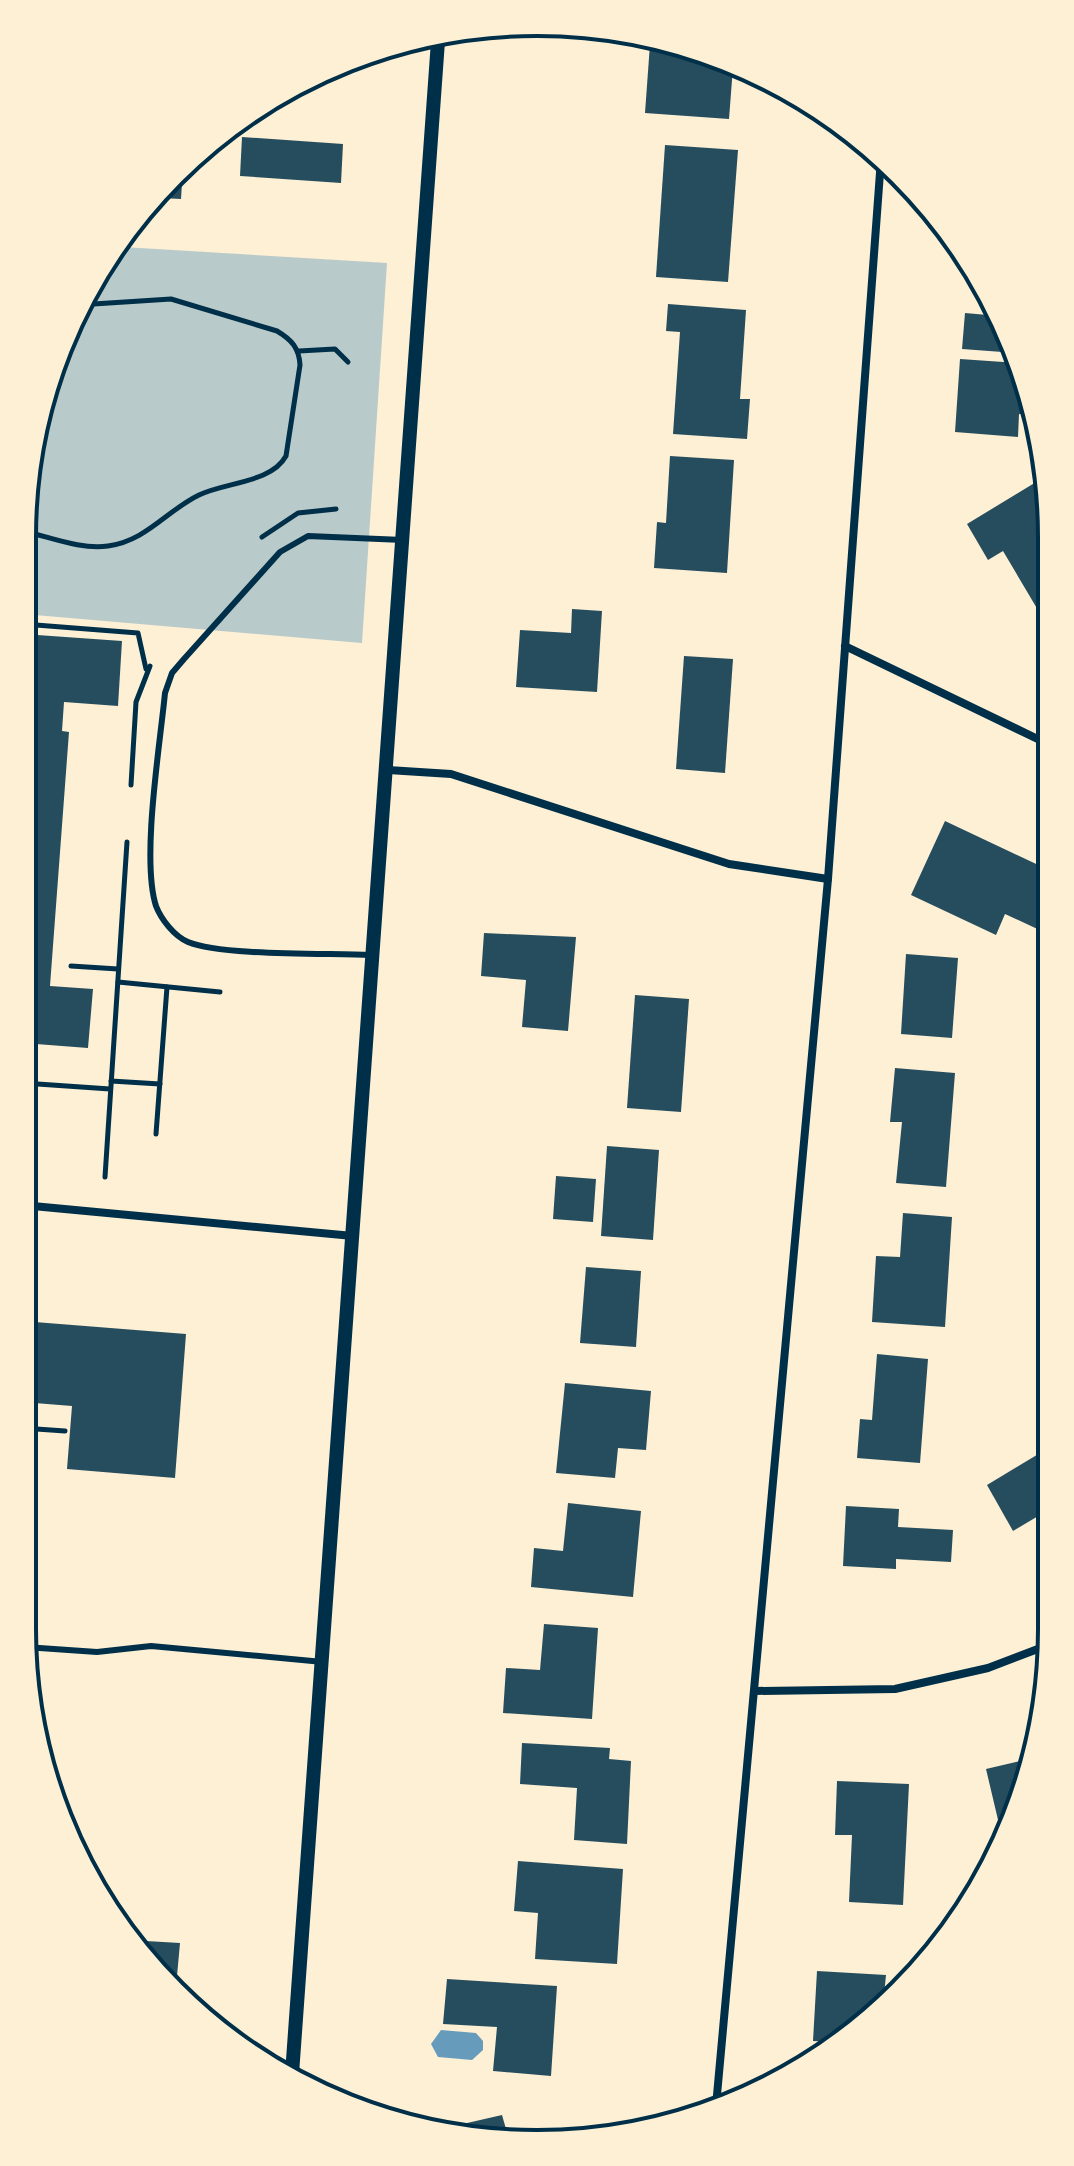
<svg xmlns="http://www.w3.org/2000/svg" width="1074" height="2166" font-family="Figtree,sans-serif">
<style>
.green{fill:#b9caca}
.water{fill:#669bbc}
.building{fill:#264d5e}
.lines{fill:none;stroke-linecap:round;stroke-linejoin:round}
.path{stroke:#003049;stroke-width:5}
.service{stroke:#003049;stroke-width:6}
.minor{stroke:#003049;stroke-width:8}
.tertiary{stroke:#003049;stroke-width:14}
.rim{fill:none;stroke:#003049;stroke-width:4}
</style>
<rect width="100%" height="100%" fill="#fdf0d5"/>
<path class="green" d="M123,247L387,263L362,643L23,614V504L75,310Z"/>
<path class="water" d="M441,2030L476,2033L483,2041V2050L472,2060L438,2057L431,2044Z"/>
<g class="building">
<path d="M650,44L733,67L729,119L645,113Z"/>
<path d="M242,137L343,144L341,183L240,176Z"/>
<path d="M665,145L738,150L728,282L656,277Z"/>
<path d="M183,168L181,199L161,198Z"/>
<path d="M668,304L746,310L740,399H750L747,439L673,434L680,332L666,331Z"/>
<path d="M965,313L999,316L1016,353L962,349Z"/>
<path d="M960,359L1019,363L1033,415L1019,414L1018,437L955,432Z"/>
<path d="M670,456L734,460L727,573L654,568L657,522L666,523Z"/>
<path d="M1046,476L1048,478V627L1003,551L988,560L967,524Z"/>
<path d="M572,609L602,611L597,692L516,687L520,630L571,633Z"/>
<path d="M23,634L122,641L118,706L64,702L62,731L69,732L50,986L93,989L88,1048L23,1043Z"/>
<path d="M684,656L733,659L725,773L676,769Z"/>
<path d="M945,821L1049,870L1046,933L1005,914L996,935L911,895Z"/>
<path d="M484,933L576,937L568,1031L522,1027L526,980L481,976Z"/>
<path d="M906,954L958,958L952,1038L901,1034Z"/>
<path d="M635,995L689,999L681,1112L627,1108Z"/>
<path d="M895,1068L955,1073L946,1187L896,1183L902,1122H890Z"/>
<path d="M607,1146L659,1150L653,1240L601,1236Z"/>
<path d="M556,1176L596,1179L593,1222L553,1219Z"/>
<path d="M903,1213L952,1217L945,1327L872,1322L876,1256L900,1257Z"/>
<path d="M586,1267L641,1271L636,1347L580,1343Z"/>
<path d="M22,1321L186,1334L175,1478L67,1469L72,1406L22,1402Z"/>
<path d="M877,1354L928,1359L920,1463L857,1458L860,1419L872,1420Z"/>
<path d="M565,1383L651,1391L646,1450L618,1448L615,1478L556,1473Z"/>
<path d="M1050,1447V1509L1013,1531L987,1485Z"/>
<path d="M568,1503L641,1511L633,1597L531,1587L534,1548L563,1551Z"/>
<path d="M846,1506L899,1509L898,1527L953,1530L951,1562L896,1559V1569L843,1566Z"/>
<path d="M544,1624L598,1628L592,1719L503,1713L506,1668L540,1670Z"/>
<path d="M522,1743L610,1748L609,1759L631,1761L627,1844L574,1840L577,1788L520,1784Z"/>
<path d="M1025,1760L1007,1826L1003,1841L986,1769Z"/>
<path d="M837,1781L909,1784L903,1905L849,1902L852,1835H835Z"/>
<path d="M518,1861L623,1869L617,1964L535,1959L538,1913L514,1911Z"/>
<path d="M129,1940L180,1943L176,1987L129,1943Z"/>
<path d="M817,1971L886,1975L884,1995L897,1996L833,2042L813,2041Z"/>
<path d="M447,1979L557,1986L551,2076L493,2071L497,2027L443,2024Z"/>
<path d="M502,2115L508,2136L442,2134L441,2129Z"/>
</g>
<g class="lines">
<g class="path">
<path d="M299,351L335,349L348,362"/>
<path d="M23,531C50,537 81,550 108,546C146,541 166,511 199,495C226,482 271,483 286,456L300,365C299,348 292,340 277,331L171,299L78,305"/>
<path d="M262,537L298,513L336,509"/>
<path d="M23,624L138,633L146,669"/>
<path d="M131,785L136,702L150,666"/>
<path d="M71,966L118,969"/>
<path d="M118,982L220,992"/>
<path d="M111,1081L160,1084"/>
<path d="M23,1083L110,1089"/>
<path d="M156,1134L167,987"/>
<path d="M105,1177L127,842"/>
<path d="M22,1428L65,1431"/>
</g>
<g class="service">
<path d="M370,955C329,953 221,956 188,942C174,936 161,919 156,906C141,859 160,745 165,693L172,673L184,659L280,552L308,536L403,540"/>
<path d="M25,1647L97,1652L151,1646L323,1662"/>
</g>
<g class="minor">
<path d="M845,646L1048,744"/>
<path d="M388,770L451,774L729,864L828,879"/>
<path d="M22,1205L353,1236"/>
<path d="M755,1691L895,1689L988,1668L1051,1644"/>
<path d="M716,2106L828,879L881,159"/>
</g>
<path class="tertiary" d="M292,2074L438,41"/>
</g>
<path d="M0 0H1074V2166H0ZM537 36H537A501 501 0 0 1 1038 537V1629A501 501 0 0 1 537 2130H537A501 501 0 0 1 36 1629V537A501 501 0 0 1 537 36Z" fill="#fdf0d5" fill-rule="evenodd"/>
<path class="rim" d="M537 36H537A501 501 0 0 1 1038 537V1629A501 501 0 0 1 537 2130H537A501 501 0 0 1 36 1629V537A501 501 0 0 1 537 36Z"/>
</svg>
